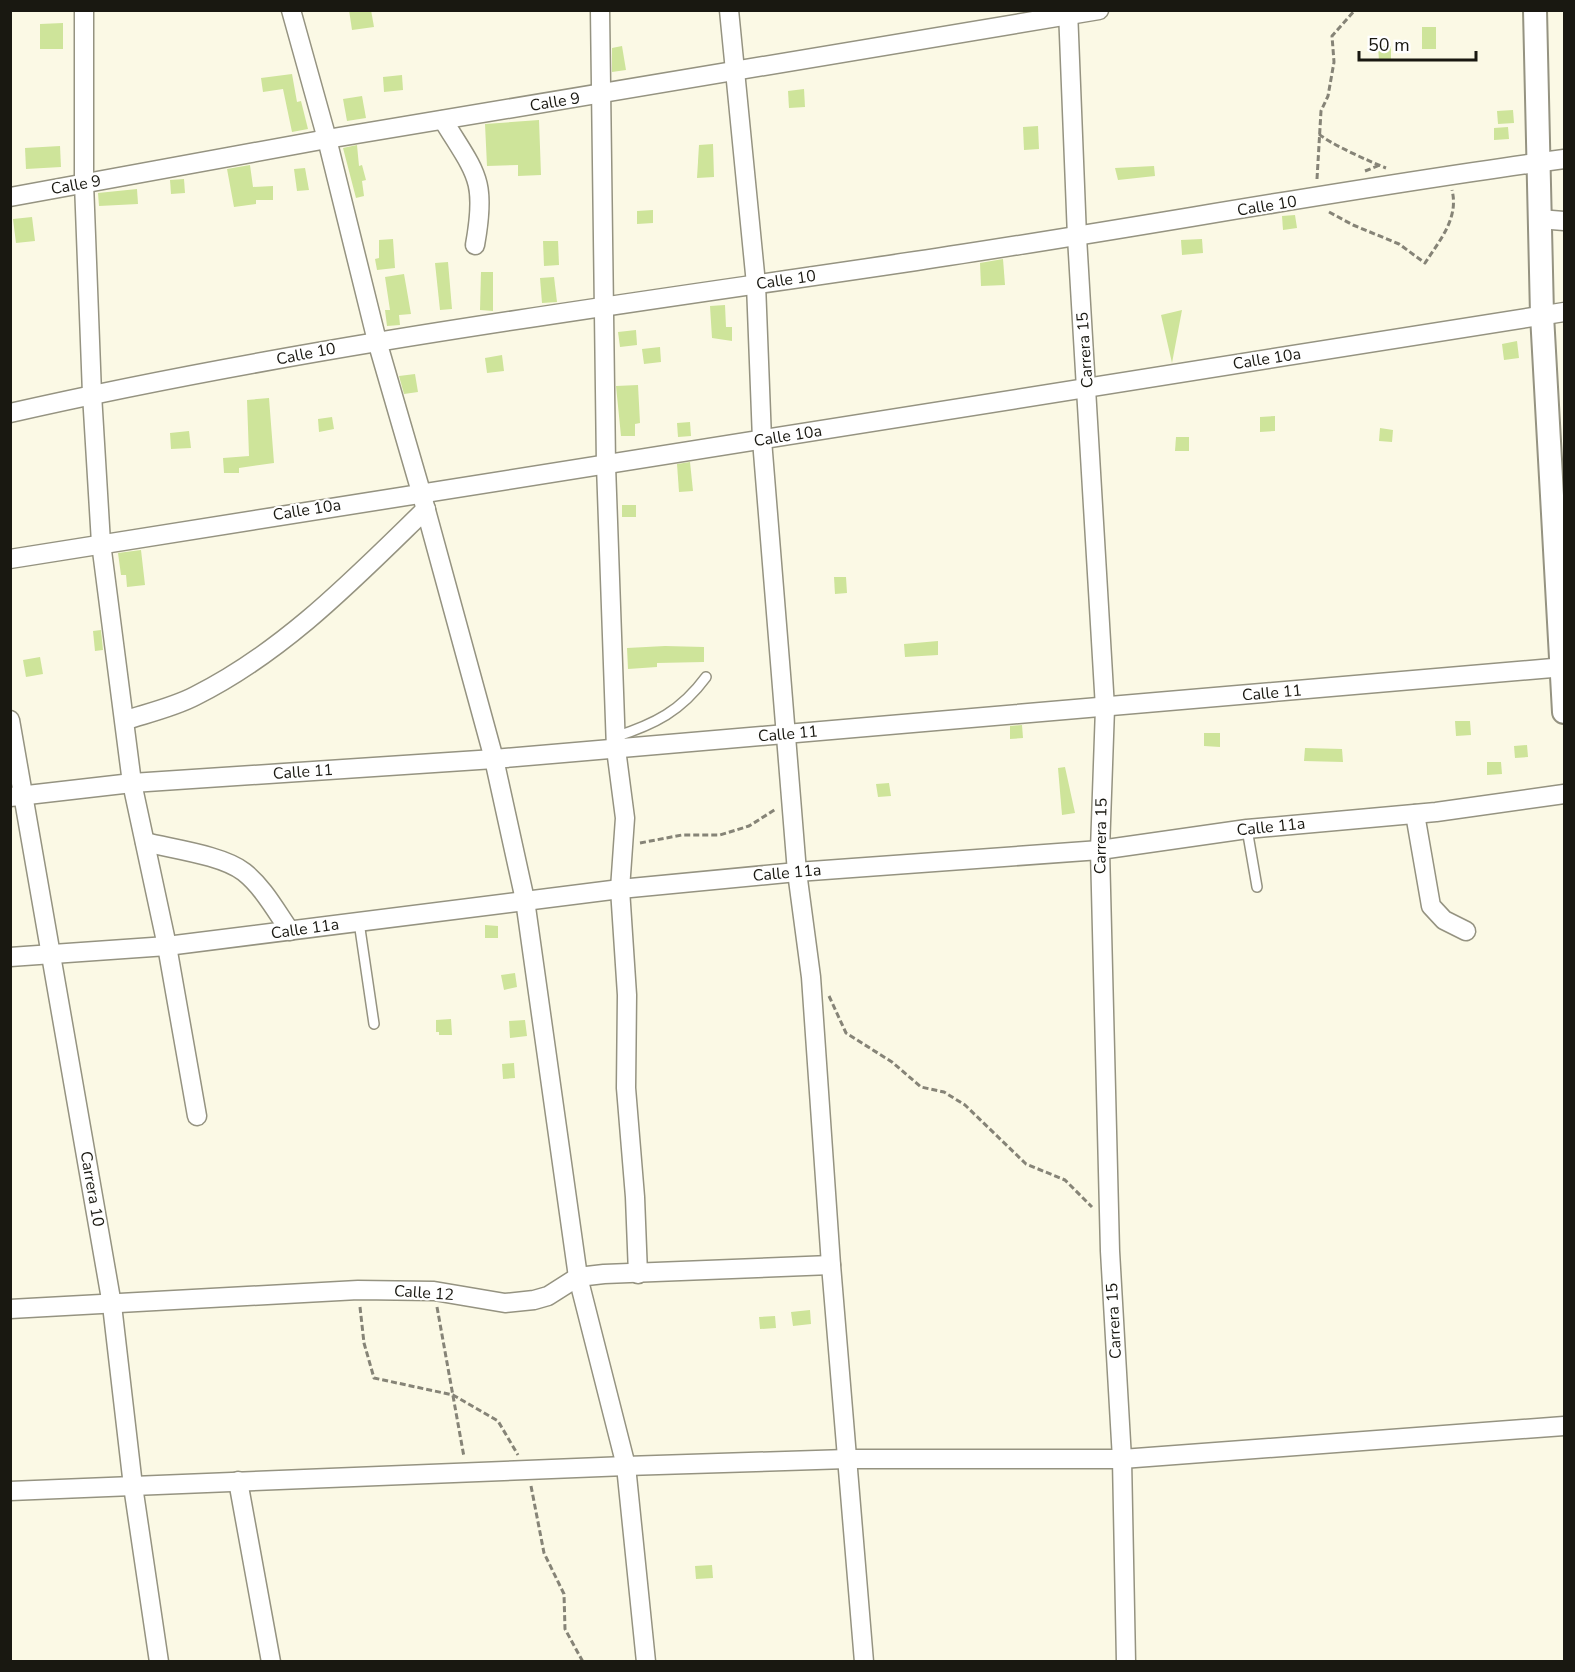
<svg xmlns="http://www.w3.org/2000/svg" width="1575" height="1672" font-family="'Nunito Sans',sans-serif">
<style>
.building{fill:#cee49a}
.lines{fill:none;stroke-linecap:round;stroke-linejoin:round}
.service-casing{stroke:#959381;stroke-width:12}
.minor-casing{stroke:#959381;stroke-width:21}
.tertiary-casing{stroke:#959381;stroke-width:26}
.path{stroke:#868477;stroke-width:3;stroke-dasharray:6 3;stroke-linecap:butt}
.service{stroke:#fff;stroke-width:9}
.minor{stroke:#fff;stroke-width:18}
.tertiary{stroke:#fff;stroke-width:22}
.labels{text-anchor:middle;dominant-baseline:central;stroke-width:4.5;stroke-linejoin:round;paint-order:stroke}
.street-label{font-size:16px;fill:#191811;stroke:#fff}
</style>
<rect width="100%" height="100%" fill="#fbf9e5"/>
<g class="building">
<path d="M349,10H371L374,27L352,30Z"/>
<path d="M63,23V49H40V24Z"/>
<rect x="1422" y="27" width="14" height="22"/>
<path d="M622,46L626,70L612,72V48Z"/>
<path d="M1378,46H1391V61H1379Z"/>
<path d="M292,74L297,102L301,101L308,129L292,132L283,89L263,92L261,78Z"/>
<path d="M402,75L403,90L384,92L383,77Z"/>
<path d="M804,89L805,107L789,108L788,91Z"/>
<path d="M362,96L366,118L347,121L343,99Z"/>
<path d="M1513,110L1514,123L1498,124L1497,111Z"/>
<path d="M539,120L541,175L518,176V165L487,166L485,124Z"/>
<path d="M1038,126L1039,149L1024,150L1023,127Z"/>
<path d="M1508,127L1509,139L1494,140V128Z"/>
<path d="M713,144L714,177L697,178L699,145Z"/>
<path d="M357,145L359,166L362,165L366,180L362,181L364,196L356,198L343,148Z"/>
<path d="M60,146L61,167L26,169L25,148Z"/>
<path d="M250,165L253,187L273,186V200H256V204L234,207L227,169Z"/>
<path d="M1154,166L1155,176L1118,180L1115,168Z"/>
<path d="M305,168L309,190L297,191L294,169Z"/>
<path d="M184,179L185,193L171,194L170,180Z"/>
<path d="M137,189L138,204L99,206L98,193Z"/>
<path d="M653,210V223L637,224V211Z"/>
<path d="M1295,215L1297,228L1283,230L1282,216Z"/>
<path d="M32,217L35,241L16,243L13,219Z"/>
<path d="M393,239L395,268L377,270L375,259L379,258V240Z"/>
<path d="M1202,239L1203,253L1182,255L1181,240Z"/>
<path d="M543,241H558L559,265L544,266Z"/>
<path d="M1003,259L1005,285L981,286L980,263Z"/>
<path d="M448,262L452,309L440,310L435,263Z"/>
<path d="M481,272H493V311L480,310Z"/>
<path d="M404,274L411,314L399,315L400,325L387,326L385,310H390L385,277Z"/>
<path d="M554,277L557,302L542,303L540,278Z"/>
<path d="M725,305L726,327H732V341L712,338L710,306Z"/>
<path d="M1182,310L1172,363L1161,315Z"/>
<path d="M636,330L637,345L620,347L618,332Z"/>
<path d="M1517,341L1519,358L1504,360L1502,344Z"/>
<path d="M660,347L661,362L644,364L642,349Z"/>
<path d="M502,355L504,371L487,373L485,358Z"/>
<path d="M415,374L418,392L404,394L399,376Z"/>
<path d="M638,385L640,423L635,424V436H621L616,386Z"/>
<path d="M269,398L274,463L239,468V473H224L223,458L249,456L247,400Z"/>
<path d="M1275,416V431L1260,432V417Z"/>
<path d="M332,417L334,429L319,432L318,419Z"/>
<path d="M690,422L691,436L678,437L677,423Z"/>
<path d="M1380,428L1393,430L1392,442L1379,441Z"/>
<path d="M189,431L191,448L171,449L170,433Z"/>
<path d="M1176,437H1189V451H1175Z"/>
<path d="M690,462L693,491L679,492L677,464Z"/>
<rect x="622" y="505" width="14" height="12"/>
<path d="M141,550L145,585L127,587L126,575H121L118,553Z"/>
<path d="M834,577H846L847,593L835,594Z"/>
<path d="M101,630L103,650L95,651L93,631Z"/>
<path d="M938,641V655L905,657L904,644Z"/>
<path d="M665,646L704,647V662L657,663V667L628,669L627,648Z"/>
<path d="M40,657L43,674L26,677L23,660Z"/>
<path d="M1455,721H1470L1471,735L1456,736Z"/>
<path d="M1022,725L1023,738L1010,739V726Z"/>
<path d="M1204,733H1220V747L1204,746Z"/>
<path d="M1527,745L1528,757L1515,758L1514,746Z"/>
<path d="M1305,748L1342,749L1343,762L1304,761Z"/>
<path d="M1487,762H1501L1502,774L1487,775Z"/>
<path d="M1065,767L1075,813L1062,815L1058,768Z"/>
<path d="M889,783L891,796L878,797L876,784Z"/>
<path d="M485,925L498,926V938H485Z"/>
<path d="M515,973L517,987L504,990L501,975Z"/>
<path d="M451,1019L452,1035H439V1032H436V1020Z"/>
<path d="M525,1020L527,1036L510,1038L509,1021Z"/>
<path d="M514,1063L515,1078L503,1079L502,1064Z"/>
<path d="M810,1310L811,1324L793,1326L791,1312Z"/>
<path d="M775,1316L776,1328L760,1329L759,1317Z"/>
<path d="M712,1565L713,1578L696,1579L695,1566Z"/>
</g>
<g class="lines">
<defs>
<g id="service">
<path d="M615,737C655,724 681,711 706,677"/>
<path d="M1247,829L1257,887"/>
<path d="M359,922L374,1024"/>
</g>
<g id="minor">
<path d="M84,10V183L92,394L101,543L132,783L167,946L197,1116"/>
<path d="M291,10L327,139L377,341L421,492L494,759L525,900L578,1277L626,1466L646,1662"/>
<path d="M600,10L606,465L616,749L625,818L620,889L627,995L626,1088L635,1197L638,1274"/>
<path d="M729,10L756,284L762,440L797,872L811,977L831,1265L864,1662"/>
<path d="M1068,10L1077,237L1105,708L1100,850L1110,1251L1122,1459L1126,1662"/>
<path d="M443,120C476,174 487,179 475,245"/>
<path d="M10,197L327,139L1099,10"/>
<path d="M1539,219L1564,221"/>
<path d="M10,413C309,345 613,306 916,261C1132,229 1348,188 1564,159"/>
<path d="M10,559L1564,312"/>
<path d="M10,720L112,1305L133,1486L159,1662"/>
<path d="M126,720C148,713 174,707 195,696C285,651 355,578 426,509"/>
<path d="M10,797L132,783L494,759L1564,667"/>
<path d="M1415,814L1431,906L1444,920L1466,931"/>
<path d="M145,842C172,849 222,855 244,872C263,887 276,911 290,931"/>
<path d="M10,957L167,946L620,889L797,872L1100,850L1247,829L1436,812L1564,794"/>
<path d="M10,1309L358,1290L434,1291L505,1303L534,1300L548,1296L578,1277L604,1274L831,1265"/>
<path d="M238,1481L271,1662"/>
<path d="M10,1491L626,1466L847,1459H1122L1564,1426"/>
</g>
<path id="tertiary" d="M1535,10L1542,315L1564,712"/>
</defs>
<use href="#service" class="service-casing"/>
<use href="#minor" class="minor-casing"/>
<use href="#tertiary" class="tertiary-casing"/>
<g class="path">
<path d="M1319,134C1330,144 1371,162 1386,168"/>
<path d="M1365,171L1380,165"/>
<path d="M1317,179L1321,111L1328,96L1334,62L1332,36L1355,10"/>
<path d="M1329,212L1353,225L1399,244L1425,263C1440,240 1459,218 1452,190"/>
<path d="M640,843L682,835H720L749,826L776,809"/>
<path d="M829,996L846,1033L892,1062L921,1087L944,1092L965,1105L1026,1164L1065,1180L1092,1207"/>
<path d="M360,1307L364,1343L374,1378L453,1395L498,1421L518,1455"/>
<path d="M437,1307L464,1457"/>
<path d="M531,1486L544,1553L564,1594L565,1629L583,1662"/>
</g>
<use href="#service" class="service"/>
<use href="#minor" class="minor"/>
<use href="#tertiary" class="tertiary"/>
</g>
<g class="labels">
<g class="street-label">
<text transform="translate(555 102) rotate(-9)">Calle 9</text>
<text transform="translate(76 185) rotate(-10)">Calle 9</text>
<text transform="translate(1267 206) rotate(-9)">Calle 10</text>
<text transform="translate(786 280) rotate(-8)">Calle 10</text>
<text transform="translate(1085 350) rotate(-94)">Carrera 15</text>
<text transform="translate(306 354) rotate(-11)">Calle 10</text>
<text transform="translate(1267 359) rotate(-9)">Calle 10a</text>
<text transform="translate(788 436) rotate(-9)">Calle 10a</text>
<text transform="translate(307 510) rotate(-9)">Calle 10a</text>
<text transform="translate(1272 693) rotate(-5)">Calle 11</text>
<text transform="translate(788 734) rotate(-5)">Calle 11</text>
<text transform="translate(303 772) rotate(-4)">Calle 11</text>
<text transform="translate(1271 827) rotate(-6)">Calle 11a</text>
<text transform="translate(1101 836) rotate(-89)">Carrera 15</text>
<text transform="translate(787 873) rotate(-5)">Calle 11a</text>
<text transform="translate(305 929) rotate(-8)">Calle 11a</text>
<text transform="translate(92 1189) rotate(80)">Carrera 10</text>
<text transform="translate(424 1293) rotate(4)">Calle 12</text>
<text transform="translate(1114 1321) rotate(-93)">Carrera 15</text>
</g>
</g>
<rect width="1575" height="1672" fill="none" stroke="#191811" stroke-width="24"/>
<path d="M1359 51v9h117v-9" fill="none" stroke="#191811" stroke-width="3"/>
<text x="1368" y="51" font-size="18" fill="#191811" stroke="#ffffff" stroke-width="4.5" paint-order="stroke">50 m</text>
</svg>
